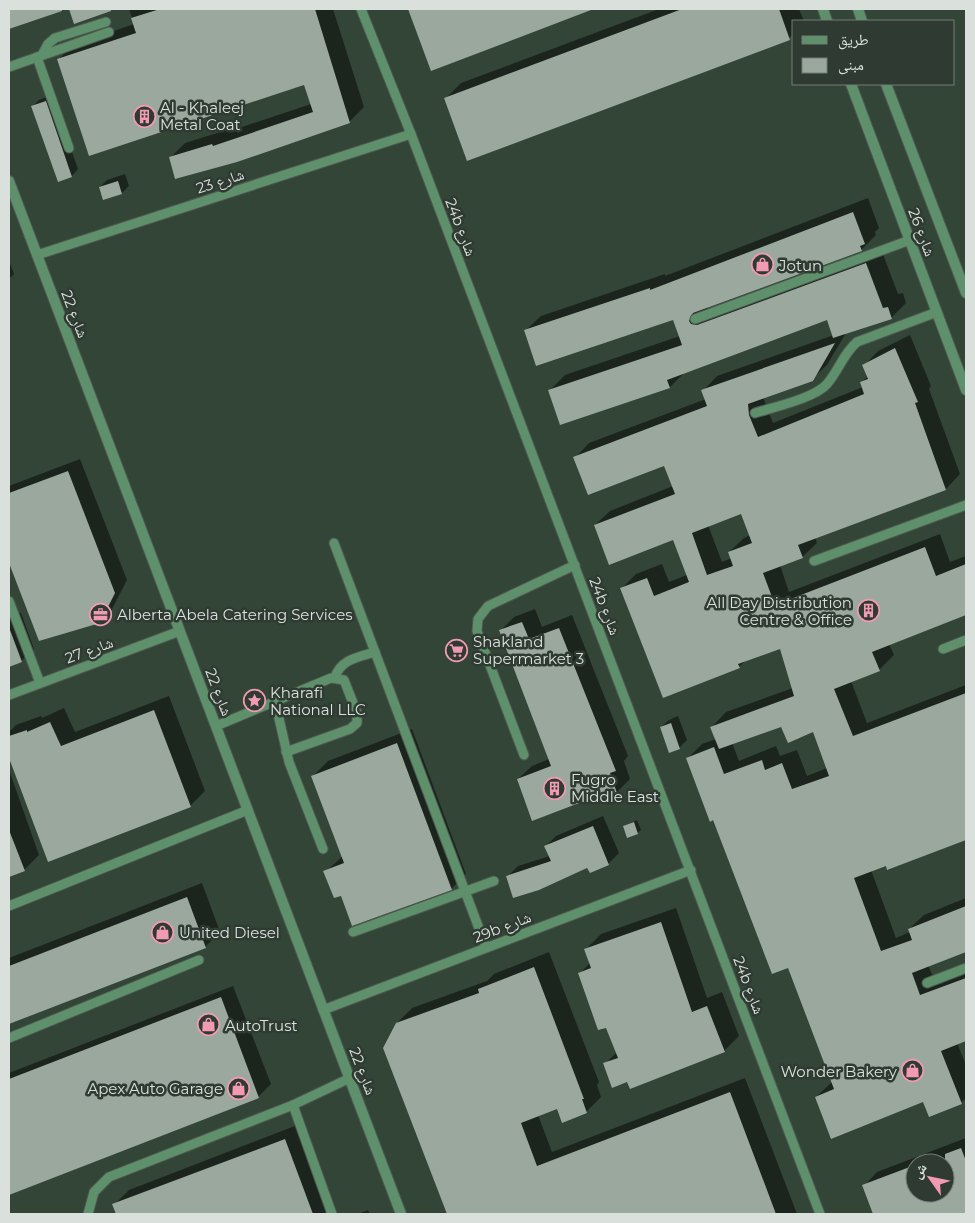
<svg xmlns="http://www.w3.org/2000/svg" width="975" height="1223" font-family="Montserrat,'Noto Naskh Arabic',sans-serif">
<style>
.built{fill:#334537;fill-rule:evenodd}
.shadow{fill:#0007;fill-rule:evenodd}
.building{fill:#9aa89d;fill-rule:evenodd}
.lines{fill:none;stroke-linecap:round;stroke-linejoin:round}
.service-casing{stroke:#4e5951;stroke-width:11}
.minor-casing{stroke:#4e5951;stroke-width:12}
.tertiary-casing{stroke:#4e5951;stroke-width:12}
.service{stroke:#5e916b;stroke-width:9}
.minor{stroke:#5e916b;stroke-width:10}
.tertiary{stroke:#5e916b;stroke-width:10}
.labels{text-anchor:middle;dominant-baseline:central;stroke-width:5;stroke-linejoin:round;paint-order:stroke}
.poi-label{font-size:15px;fill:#dae1dc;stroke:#2f3b32;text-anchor:start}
.street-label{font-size:15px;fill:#dae1dc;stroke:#2f3b32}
</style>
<rect width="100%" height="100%" fill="#2f3b32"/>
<path class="built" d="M9,9H966V1214H9ZM794,21H954V84H794ZM915,1163H945V1193H915Z"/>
<g class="shadow">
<path d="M9,9H66L9,28Z"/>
<path d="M129,9H333L364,107L349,122L170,158L185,143L227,130V132L311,104L305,84L59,59L73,45L134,24Z"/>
<path d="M409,9H591L432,69Z"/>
<path d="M659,9H799L804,21H794V34L789,38L446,98L461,83Z"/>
<path d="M52,95L78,169L72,176L58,181L33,106L39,100Z"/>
<path d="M125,174L129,186L122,193L100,187L107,180Z"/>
<path d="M868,198L879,228L875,232L876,235L861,250L705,307L713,310L881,249L898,294L903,293L906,303L891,318L846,333L827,365L812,379L763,397L773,423L863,387L861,383L868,376L864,366L878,351L910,335L931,386L929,389L960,474L946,489L815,537L817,543L802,557L780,565L789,592L940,534L950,562L966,556V614L889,644L894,655L879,670L851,681L867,723L966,685V838L888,868L886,864L871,870L896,938L910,932L909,929L924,915L966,898V950L928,965L935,981L966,970V1040L957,1043L966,1065V1098L961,1103L816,1097L832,1082L788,966L714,819L687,759L702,744L716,739L712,727L726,712L793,688L781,647L746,660L739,667L622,588L636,574L662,564L669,582L687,575L674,539L595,525L610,511L673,486L665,465L575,458L589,443L706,399L703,391L717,376L834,335L828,318L685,372L670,387L561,424L550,390L565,375L680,336L674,319L526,330L541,316L665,274V276ZM742,512L750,535L744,538L729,552L732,558L722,562L708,525ZM781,725L813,730L827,768L807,776L797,750L780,756L776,746L739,761L732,743Z"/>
<path d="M9,261L14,274L9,279Z"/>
<path d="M80,459L127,580L112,609L99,622L40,639L9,560V486Z"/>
<path d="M535,609L542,627L572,615L628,756L624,761L630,779L617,792L602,797L601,794L518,779L532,766L549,759L500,631L514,617Z"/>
<path d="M21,613L34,649L21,661L9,666V617Z"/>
<path d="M169,696L205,791L190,806L49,860L9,754V732L16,725L41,716L42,718L64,708L75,732Z"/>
<path d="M678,716L687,740L679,748L661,727L669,720Z"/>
<path d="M412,729L466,874L451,889L342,894L325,872L343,856L313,776L328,761Z"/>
<path d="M9,770L39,855L24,870L9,876Z"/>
<path d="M603,816L619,853L608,864L590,871L588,866L507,877L518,866L550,856L546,846L556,836Z"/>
<path d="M637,820L641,830L637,833L624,826Z"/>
<path d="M202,883L220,932L205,947L9,1023V958Z"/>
<path d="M676,908L707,998L722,992L739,1036L724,1051L628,1080L605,1064L617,1052L607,1026L580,973L590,963L586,949L601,934Z"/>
<path d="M549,952L599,1082L597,1085L601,1097L586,1112L557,1108L538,1115L552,1152L745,1078L797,1214H448L384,1048L397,1023L412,1008L487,981L494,974Z"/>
<path d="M233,986L271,1084L258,1097L9,1194V1073Z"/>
<path d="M300,1124L334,1214H117L114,1205L129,1190Z"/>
<path d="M966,1138V1214H875L864,1186L877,1172ZM915,1163H945V1193H915Z"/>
<path d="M368,1210L370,1214H358Z"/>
</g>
<g class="building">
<path d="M9,9H62V11L9,29Z"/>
<path d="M69,9H111V11L74,24Z"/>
<path d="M160,9H315L350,123L237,162L175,179L169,157L212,144L213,146L313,112L304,85L89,156L57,59L136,33L131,18Z"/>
<path d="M408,9H591V10L431,71Z"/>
<path d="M682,9H779L790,40L467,161L444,98Z"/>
<path d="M46,101L72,177L58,182L31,106Z"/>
<path d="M118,181L122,194L103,200L99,187Z"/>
<path d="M853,212L865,244L860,246L862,251L693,313L689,321L691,324L697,325L866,263L883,308L888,307L892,319L833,338L827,320L667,380L670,388L560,425L548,390L682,345L673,320L536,366L524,330L650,288V290Z"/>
<path d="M835,343L813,381L748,404L749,415L758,437L864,394L860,382L868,379L862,365L895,348L918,402L915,403L946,490L798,545L803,558L763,573L775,605L925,547L936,576L966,564V615L872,652L880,671L834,689L853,736L966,693V840L887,870L886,866L854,878L881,951L912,940L908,929L966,906V952L912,973L920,995L966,978V1041L941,1051L962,1104L929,1117L923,1102L831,1139L815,1097L834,1089L788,968L772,974L713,820L710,822L686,758L714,747L724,774L762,760L765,770L782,763L792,789L829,776L813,732L788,743L781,727L719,749L710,727L794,696L780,649L738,664L740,668L663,698L620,588L647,578L654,596L689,582L673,540L609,565L594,525L675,494L664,466L588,495L573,457L707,406L701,390ZM741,514L752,543L728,552L733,566L707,575L692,533Z"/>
<path d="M68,471L115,593L100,623L39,641L9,563V493Z"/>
<path d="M522,622L529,639L559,628L616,771L610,773L617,793L602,799L600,795L532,821L517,779L551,766L499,630Z"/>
<path d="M10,630L22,662L9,667V631Z"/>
<path d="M154,710L191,807L48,862L9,758V736L27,730V732L50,722L61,746Z"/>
<path d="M671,723L680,749L669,753L660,727Z"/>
<path d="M397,743L452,890L352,926L341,896L334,898L323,871L344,863L311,776Z"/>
<path d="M634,822L638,834L627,838L623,826Z"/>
<path d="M593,826L609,865L590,873L587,868L539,890L513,898L506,876L551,861L544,846Z"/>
<path d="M9,830L25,871L9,877Z"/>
<path d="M187,897L206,948L9,1024V966Z"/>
<path d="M661,922L692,1012L707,1006L725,1052L630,1089L627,1082L612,1088L603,1063L618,1058L606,1028L598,1030L578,973L591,968L584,949Z"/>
<path d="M534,967L584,1099H582L587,1113L562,1123L557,1109L521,1123L537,1166L730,1092L776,1214H447L383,1048L396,1023L479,993L478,989Z"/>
<path d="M221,997L259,1098L9,1195V1079Z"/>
<path d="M285,1139L313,1214H116L112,1204Z"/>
<path d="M961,1148L966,1161V1214H873L862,1185L915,1165V1193H945V1154Z"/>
</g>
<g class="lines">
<defs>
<g id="service">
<path d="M361,9L411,134L820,1214"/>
<path d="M42,55L48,44L55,38L106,22"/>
<path d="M37,57L69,148"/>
<path d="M9,67L109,32"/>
<path d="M37,255L411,134"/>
<path d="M695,319L910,240"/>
<path d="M755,413C774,407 815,398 827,384C839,370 843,354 857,342L937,312"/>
<path d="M334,543L486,947"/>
<path d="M814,561L966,505"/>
<path d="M9,601L40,683"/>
<path d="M943,649L966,640"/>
<path d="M335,677C341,659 359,657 375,652"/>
<path d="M9,695L180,631"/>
<path d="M275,701L289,762L323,849"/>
<path d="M216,726L331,678L344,680L357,713V723L350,729L286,752"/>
<path d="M524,755L477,631L478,619L488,606L575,565"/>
<path d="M9,906L248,810"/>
<path d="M353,932L494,881"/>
<path d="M927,983L966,968"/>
<path d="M323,1010L691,870"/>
<path d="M9,1038L199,960"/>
<path d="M293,1105L332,1214"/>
<path d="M88,1214L94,1192L109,1177L293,1105L350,1078"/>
</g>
<path id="minor" d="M9,181L401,1214"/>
<g id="tertiary">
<path d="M823,9L827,21"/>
<path d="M858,9L862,21"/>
<path d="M851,84L966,390"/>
<path d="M886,84L966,293"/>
</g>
</defs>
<use href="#service" class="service-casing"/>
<use href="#minor" class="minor-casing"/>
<use href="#tertiary" class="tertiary-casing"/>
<use href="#service" class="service"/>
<use href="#minor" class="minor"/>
<use href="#tertiary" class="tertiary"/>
</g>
<defs>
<symbol id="building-ring" viewBox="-11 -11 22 22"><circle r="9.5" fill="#2f3b32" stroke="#f19ab2" stroke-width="1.5"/><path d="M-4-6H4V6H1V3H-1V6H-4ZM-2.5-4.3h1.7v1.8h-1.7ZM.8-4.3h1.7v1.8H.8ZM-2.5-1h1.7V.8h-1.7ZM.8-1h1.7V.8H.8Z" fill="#f19ab2"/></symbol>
<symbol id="shop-ring" viewBox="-11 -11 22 22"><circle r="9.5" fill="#2f3b32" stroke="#f19ab2" stroke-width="1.5"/><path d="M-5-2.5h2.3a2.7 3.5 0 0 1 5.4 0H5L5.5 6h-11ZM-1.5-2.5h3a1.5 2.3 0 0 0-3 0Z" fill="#f19ab2"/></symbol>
<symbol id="office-ring" viewBox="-11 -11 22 22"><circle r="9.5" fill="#2f3b32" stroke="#f19ab2" stroke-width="1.5"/><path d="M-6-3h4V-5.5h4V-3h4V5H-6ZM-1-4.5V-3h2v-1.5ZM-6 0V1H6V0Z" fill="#f19ab2"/></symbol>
<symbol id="supermarket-ring" viewBox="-11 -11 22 22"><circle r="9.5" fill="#2f3b32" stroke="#f19ab2" stroke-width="1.5"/><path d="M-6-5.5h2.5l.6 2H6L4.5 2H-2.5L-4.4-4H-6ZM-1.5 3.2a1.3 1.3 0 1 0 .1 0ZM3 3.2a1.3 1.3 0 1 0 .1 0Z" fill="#f19ab2"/></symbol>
<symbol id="sight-ring" viewBox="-11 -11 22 22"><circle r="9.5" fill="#2f3b32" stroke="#f19ab2" stroke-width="1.5"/><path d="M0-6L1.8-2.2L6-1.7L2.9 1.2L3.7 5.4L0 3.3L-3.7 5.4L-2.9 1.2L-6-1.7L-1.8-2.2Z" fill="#f19ab2"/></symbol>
</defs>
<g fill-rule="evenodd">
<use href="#building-ring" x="132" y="104" width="25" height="25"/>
<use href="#shop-ring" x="750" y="252" width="25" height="25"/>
<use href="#building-ring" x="856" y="598" width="25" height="25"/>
<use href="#office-ring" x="88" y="602" width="25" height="25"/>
<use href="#supermarket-ring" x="444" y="638" width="25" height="25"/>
<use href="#sight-ring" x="242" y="688" width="25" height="25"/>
<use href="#building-ring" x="542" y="776" width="25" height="25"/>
<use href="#shop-ring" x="150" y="920" width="25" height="25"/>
<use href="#shop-ring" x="196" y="1012" width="25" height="25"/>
<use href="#shop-ring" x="900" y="1058" width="25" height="25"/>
<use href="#shop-ring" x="226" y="1076" width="25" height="25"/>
</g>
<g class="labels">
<g class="poi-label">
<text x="160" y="107">Al - Khaleej<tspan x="160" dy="17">Metal Coat</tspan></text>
<text x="779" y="265">Jotun</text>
<text x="852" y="602" text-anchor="end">All Day Distribution<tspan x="852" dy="17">Centre &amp; Office</tspan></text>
<text x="117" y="614">Alberta Abela Catering Services</text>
<text x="473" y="641">Shakland<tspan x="473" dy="17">Supermarket 3</tspan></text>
<text x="270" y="692">Kharafi<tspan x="270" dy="17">National LLC</tspan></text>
<text x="571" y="779">Fugro<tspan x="571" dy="17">Middle East</tspan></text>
<text x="179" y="932">United Diesel</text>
<text x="225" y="1025">AutoTrust</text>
<text x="897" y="1071" text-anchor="end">Wonder Bakery</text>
<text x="223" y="1088" text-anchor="end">Apex Auto Garage</text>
</g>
<g class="street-label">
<text transform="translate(220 181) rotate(-18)">شارع 23</text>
<text transform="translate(461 227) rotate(69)">24b شارع</text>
<text transform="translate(922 232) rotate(69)">شارع 26</text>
<text transform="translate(75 314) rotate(69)">شارع 22</text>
<text transform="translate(605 606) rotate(69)">24b شارع</text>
<text transform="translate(89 650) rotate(-20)">شارع 27</text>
<text transform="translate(219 692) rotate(69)">شارع 22</text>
<text transform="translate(502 927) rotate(-21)">29b شارع</text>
<text transform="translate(749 985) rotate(69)">24b شارع</text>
<text transform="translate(363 1071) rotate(69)">شارع 22</text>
</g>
</g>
<rect width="975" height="1223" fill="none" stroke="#dae1dc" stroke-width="20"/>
<rect x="792" y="20" width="162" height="65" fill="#2f3b32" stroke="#737d76"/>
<rect x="802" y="36" width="25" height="8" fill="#5e916b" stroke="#737d76"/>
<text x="838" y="45" font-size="15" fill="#dae1dc">طريق</text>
<rect x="802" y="58" width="25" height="15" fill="#9aa89d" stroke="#737d76"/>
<text x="838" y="70" font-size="15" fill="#dae1dc">مبنى</text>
<g transform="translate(930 1178) rotate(303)"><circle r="24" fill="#2f3b32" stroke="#737d76"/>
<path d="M0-4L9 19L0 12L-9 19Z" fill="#f19ab2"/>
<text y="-8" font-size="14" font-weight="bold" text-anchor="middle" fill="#dae1dc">ش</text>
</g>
</svg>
